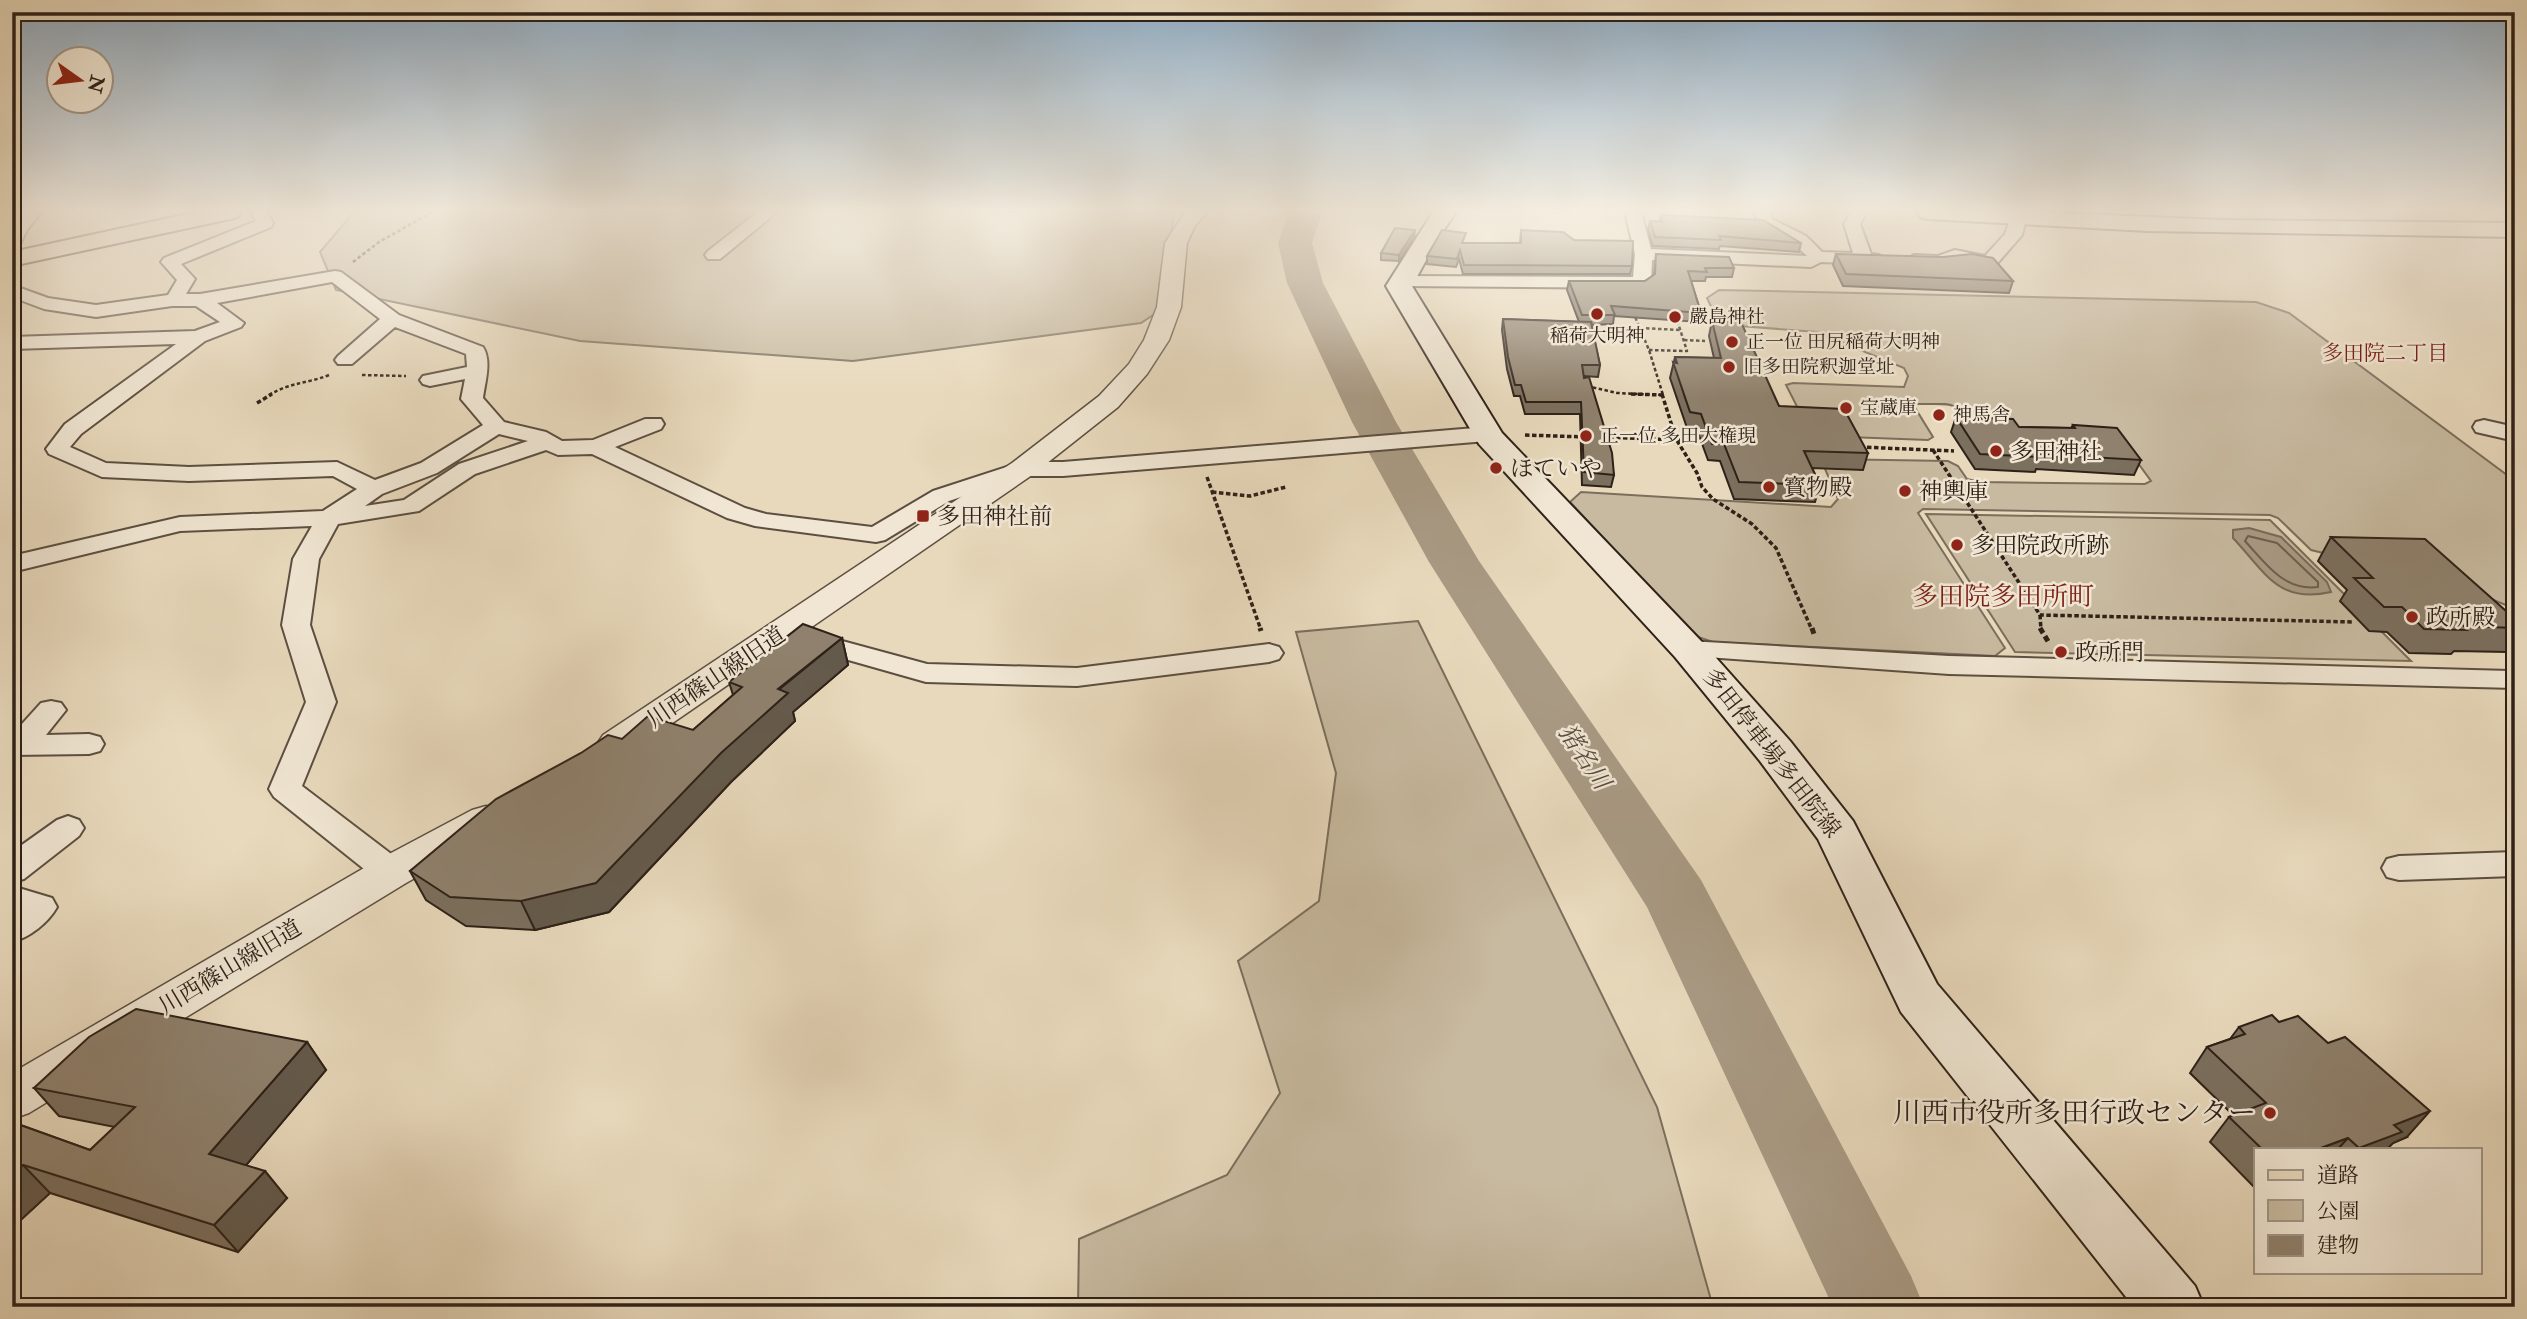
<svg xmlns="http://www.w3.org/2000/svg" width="2527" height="1319" font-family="'IM FELL Double Pica','Noto Serif JP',serif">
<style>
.green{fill:#c8baa0;stroke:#7b6e5c;stroke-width:2}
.water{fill:#a99a84;stroke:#786a59;stroke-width:2}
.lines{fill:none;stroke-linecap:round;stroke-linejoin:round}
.shore{stroke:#6c5e4e;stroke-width:2}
.river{fill:#a99a84;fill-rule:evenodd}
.minor-casing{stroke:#5c4f41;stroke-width:4}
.tertiary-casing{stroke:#5c4f41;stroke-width:3}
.secondary-casing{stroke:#2e2118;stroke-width:4}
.primary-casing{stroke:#2e2118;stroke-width:4}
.path-far2{stroke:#2e2118;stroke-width:2.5;stroke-dasharray:3.5 2.5;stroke-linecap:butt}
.path-far1{stroke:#2e2118;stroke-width:3.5;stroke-dasharray:4.5 2.5;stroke-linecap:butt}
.path{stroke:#2e2118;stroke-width:5;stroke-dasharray:6 3.5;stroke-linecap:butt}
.minor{fill:#f0e6d3;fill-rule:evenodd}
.tertiary{fill:#f0e6d3;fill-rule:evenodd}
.secondary{fill:#f0e6d3;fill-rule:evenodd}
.primary{fill:#e8d9bc;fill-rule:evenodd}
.wall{fill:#7b6f5e;stroke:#2e2118;stroke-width:2}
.shaded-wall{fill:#645a4c;stroke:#2e2118;stroke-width:2}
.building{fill:#8f816d;stroke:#2e2118;stroke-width:2}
.poi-dot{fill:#8f2418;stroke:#f0e6d3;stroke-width:2.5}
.labels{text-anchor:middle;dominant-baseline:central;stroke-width:5;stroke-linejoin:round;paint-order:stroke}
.far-poi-label{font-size:19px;fill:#2e2118;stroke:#f0e6d3;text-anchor:start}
.far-neighbourhood-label{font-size:21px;fill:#7a1f14;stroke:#f0e6d3}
.poi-label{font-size:23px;fill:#2e2118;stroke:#f0e6d3;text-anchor:start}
.street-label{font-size:23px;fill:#2e2118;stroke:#f0e6d3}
.water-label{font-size:24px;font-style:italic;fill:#594b3e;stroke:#f0e6d3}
.quarter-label{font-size:26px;fill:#7a1f14;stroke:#f0e6d3}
.near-poi-label{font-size:28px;fill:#2e2118;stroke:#f0e6d3;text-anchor:end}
</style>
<rect width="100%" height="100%" fill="#e8d9bc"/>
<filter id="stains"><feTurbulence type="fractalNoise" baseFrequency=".00286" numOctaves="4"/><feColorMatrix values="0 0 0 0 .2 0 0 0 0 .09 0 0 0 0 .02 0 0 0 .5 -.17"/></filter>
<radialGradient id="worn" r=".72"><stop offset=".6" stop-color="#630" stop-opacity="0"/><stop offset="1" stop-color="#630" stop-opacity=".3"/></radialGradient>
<g class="green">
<path d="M350,212H1174L1162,309L1141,323L853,361L580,341L336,290L320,252L349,218Z"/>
<path d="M1719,290L2256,302L2289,313L2515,481V609L2463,587L2311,550L2278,518L2270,515L1923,509L1918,513L2005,648L1995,656L1713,642L1695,636L1570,502L1581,492L1831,507L1838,499L1822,462L1827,459L1948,461L1958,466L1967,479L1980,482L2145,484L2151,481L2121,440L1973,426C1953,398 1950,405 1917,404L1914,406L1933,437L1928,440L1821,436L1811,434L1786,385L1793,383L1904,387L1908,376L1904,368L1817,332L1727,325L1718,321L1707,298Z"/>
<path d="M1926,514L2270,520L2411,661L2015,652Z"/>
<path d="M1418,621L1657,1107L1713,1307H1078L1079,1239L1227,1175L1280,1093L1238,961L1319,901L1336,773L1296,632Z"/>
</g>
<path class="water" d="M2249,528L2281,537L2327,582L2331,592C2278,604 2266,573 2233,538V530Z"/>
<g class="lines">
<path class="shore" d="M2248,536L2277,543L2318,582V587C2284,591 2266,564 2245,541Z"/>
<path class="river" d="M1289,212H1322L1312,243L1323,283L1396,422L1479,561L1701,880L1911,1276L1924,1307H1833L1647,907L1429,562L1352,422L1287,283L1278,243Z"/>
<defs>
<g id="minor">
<path d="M24,212H41L27,230L18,248L12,249V227Z"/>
<path d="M251,212H267L273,223L271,227L181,264L195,279L186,294H200L335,271L341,272L399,315L483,347C492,361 485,382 483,398L504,422L546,432L562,441L593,440L645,419H661L664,424L661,429L615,447L745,508L766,514L872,527L933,491L1022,462H1063L1487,427L1495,429L1498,434L1495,439L1487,441L1063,476H1024L949,501L885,540L876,542L755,526L727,518L592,454L558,455L546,450L475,474L419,511L338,524L319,559L310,625L336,702L302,786L403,863L408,872L403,881L391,884L379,881L274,797L269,789L306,702L282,625L293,559L312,526L180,531L12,572V556L180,517L323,511L357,489L333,476L189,481L102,477L49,454L46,449L65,424L176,344L12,349V337L195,331L220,322L196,306H172L96,317L44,309L12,297V285L48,298L96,305L168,295L177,280L161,262L164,258L256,221ZM332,282L380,319L338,356L335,360L338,364H352L395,327L466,354L467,367L423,376L420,380L423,384L430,386L465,379L461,399L483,425L421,463L375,480L337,462L189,467L106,463L70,447L81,434L205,341L241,327L244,323L217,303ZM499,434L528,441L459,464L404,500L365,506L382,494L437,473Z"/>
<path d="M758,212H777L720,259H708L705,255L708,251Z"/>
<path d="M1625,212H1641L1651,249L1807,256L1794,244L1759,226L1754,212H1770L1772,219L1806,236L1822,252L1853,253L1844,224L1851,212H1867L1860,224L1871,254L1879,255L1882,259L1873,264L1821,262L1811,267L1652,260L1651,283L1642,288L1401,286L1392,281L1401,276L1633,277L1635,254Z"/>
<path d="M2018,214L2026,219L2022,235L1995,266C1982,269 1968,259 1955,261C1940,264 1917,273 1905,260L1914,255L1938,256L1955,250L1985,256L2005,234L2012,215Z"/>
<path d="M2484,420L2515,427V441L2476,432L2473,427L2476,422Z"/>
<path d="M809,632L927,664L1077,668L1269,644L1279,647L1283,653L1279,659L1269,662L1077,686L926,682L799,646L795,640L799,634Z"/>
<path d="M1688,641L1949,656L2510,671L2515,672V688L1949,674L1678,655L1674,649L1678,643Z"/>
<path d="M51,701L61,703L66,710L46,735L89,734L100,737L104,744L100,751L89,754L12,755V735L41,703Z"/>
<path d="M68,816L79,820L84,828L79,836L24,879L12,882V852L57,820Z"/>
<path d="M2515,852V876L2399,880L2387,877L2382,868L2387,859L2399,856Z"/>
<path d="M12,886L52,898L57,907C48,923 30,937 12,942Z"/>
</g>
<g id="tertiary">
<path d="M1185,212H1207L1195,226L1187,243L1181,307L1169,340L1147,374L1118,407L1032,475L629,753L616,757L603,753L597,744L603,735L1012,463L1099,396L1129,364L1144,340L1157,307L1165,243Z"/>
<path d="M486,806L500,810L506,820L500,830L406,883L29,1113L12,1119V1073L376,861L472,810Z"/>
</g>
<g id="secondary">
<path d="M1433,212H1456L1437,240L1412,286L1502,433L1701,641L1790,741L1853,821L1937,984L2195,1286L2204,1307H2134L1901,1012L1818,839L1760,761L1675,657L1479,444L1386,286Z"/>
<path d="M1917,212H2035L2221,220L2515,223V237L2148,231L1928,219L1920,217Z"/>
</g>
<path id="primary" d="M197,212H241L238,217L230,219L12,266V252Z"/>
</defs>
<use href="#minor" class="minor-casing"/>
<use href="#tertiary" class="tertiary-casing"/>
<use href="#secondary" class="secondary-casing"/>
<use href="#primary" class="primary-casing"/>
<g class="path-far2">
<path d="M353,262L379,242L432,212"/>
<path d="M1633,312L1649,350L1663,395"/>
<path d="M1640,328L1680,330"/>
<path d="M1684,340L1705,341"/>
<path d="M1649,350L1687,351L1678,323"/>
<path d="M362,375L406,376"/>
<path d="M1587,386L1617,393L1663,395"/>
<path d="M269,395C291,382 306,384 329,375"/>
</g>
<g class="path-far1">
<path d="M1631,394L1663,395"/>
<path d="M1662,394L1676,439L1697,473L1702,487L1713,499L1752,524L1776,548L1812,630"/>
<path d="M257,403L272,394"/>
<path d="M1525,435L1586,437"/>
<path d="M1602,437L1705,441"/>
<path d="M1860,447L1954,451"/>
<path d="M1933,450L2040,615L2354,622"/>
<path d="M1207,477L1261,630"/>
<path d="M1212,492L1250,496L1286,487"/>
<path d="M2040,615L2041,630"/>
</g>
<g class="path">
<path d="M1260,628L1261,631"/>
<path d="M1812,628L1814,634"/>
<path d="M2040,628L2049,643"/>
</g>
<use href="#minor" class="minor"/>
<use href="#tertiary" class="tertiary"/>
<use href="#secondary" class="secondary"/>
<use href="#primary" class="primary"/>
</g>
<g class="wall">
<path d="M1661,215L1801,243L1799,252L1720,246L1719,249L1653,246L1648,230L1650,221H1660Z"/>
<path d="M1521,230L1574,240L1632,266L1630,274H1463L1459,259L1456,267L1427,264V256L1520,243Z"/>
<path d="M1414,237L1399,261L1381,260V253Z"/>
<path d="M1656,254L1734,268L1732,277H1706L1705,281H1691L1701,313L1699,322L1614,316L1613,324L1591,325L1600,365L1598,377L1584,376L1614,475L1611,487L1582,485L1580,414H1525L1520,396H1514L1507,369L1502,330L1503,319L1579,322L1567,290L1569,281H1645L1654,275Z"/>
<path d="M1836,254L2013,281L2009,293L1843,286L1833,265Z"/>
<path d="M1712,321L1779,406L1868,453L1863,470L1812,468L1820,485L1815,502L1734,499L1720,461L1708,460L1697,430L1687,428L1670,378L1675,357L1714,358L1709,336Z"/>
<path d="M1956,417L2019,427L2071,428L2073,425L2141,460L2134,475L2036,469L2035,472L1975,469L1951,432Z"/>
<path d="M2331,537L2515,619V642L2507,652L2454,651L2451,654L2409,653L2387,632L2369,631L2340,601L2347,590L2318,561Z"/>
<path d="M842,638L848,665L793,712L795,721L731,782L609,912L535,930L466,926L426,900L410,871L622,739L693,730L733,695L729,682Z"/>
<path d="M2239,1027L2407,1137L2393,1143L2387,1149H2256V1189L2210,1142L2229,1117L2233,1115L2190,1073L2207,1047L2230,1039Z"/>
<path d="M307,1042L326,1070L246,1165L287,1198L238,1252L50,1193L12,1228V1122L90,1150L115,1127L59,1116L34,1088Z"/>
</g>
<g class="shaded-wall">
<path d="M1415,230L1414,237L1399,261V255Z"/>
<path d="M842,638L848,665L793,712L795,721L731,782L609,912L535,930L521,901Z"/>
<path d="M307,1042L326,1070L232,1182L209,1154Z"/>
<path d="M2430,1111L2407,1137L2393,1143L2387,1149H2359L2394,1125Z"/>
<path d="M2348,1138L2338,1149H2318Z"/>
<path d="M23,1165L50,1193L12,1228V1175Z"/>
<path d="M265,1171L287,1198L238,1252L214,1225Z"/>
</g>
<g class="building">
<path d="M1661,215L1763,220L1801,243L1719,236L1721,240L1655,237L1650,221L1662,222Z"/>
<path d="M1395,228L1415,230L1399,255L1381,253Z"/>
<path d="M1442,230L1466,233L1462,243H1521V230L1563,232L1574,240L1633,241L1632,266L1464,265L1460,250L1457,259L1427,256Z"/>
<path d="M1656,254L1729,257L1734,268H1705L1707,272L1688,271L1701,313L1611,306L1615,315H1582L1569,281H1645L1655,274Z"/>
<path d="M1836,254L1943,257L1972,254L1993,258L2013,281L1846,274Z"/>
<path d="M1503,319L1591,322L1600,365H1582L1584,378L1589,377L1612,453L1614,475L1584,472L1581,402H1526L1521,385H1515L1508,357Z"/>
<path d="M1712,321L1741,322L1779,406L1844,409L1868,453L1804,451L1820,485L1739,482L1724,444H1712L1701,414L1690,412L1673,362L1677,363L1675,357L1721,358Z"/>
<path d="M1956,417L2013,419L2019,427L2075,428L2073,425L2117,428L2141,460L2038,454L2040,457L1980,454Z"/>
<path d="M2331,537L2425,539L2515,619V628L2464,626L2467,630L2424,629L2402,607H2384L2354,578H2373Z"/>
<path d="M803,624L842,638L778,689L788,693L721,753L596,883L521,901L450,897L410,871L496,799L581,753L608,735L622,739L648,716L693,730L742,687L729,682Z"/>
<path d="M136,1009L307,1042L209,1154L265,1171L214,1225L23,1165L12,1175V1122L90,1150L135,1107L34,1088L89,1037Z"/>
<path d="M2272,1015L2279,1022L2298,1016L2328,1043L2345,1037L2430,1111L2394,1125L2402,1132L2359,1148L2348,1138L2318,1149H2262L2229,1117L2266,1103L2207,1047L2245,1034L2239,1027Z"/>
</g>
<linearGradient id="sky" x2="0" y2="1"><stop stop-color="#8faac0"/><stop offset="0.53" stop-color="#f5eee1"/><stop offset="1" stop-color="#f5eee1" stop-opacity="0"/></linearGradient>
<rect width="2527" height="397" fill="url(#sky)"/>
<g class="poi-dot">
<circle cx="1597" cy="314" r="7"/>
<circle cx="1675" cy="317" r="7"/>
<circle cx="1732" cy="342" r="7"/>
<circle cx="1729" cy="367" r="7"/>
<circle cx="1846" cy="408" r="7"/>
<circle cx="1939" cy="415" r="7"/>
<circle cx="1586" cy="436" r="7"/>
<circle cx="1996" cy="451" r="7"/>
<circle cx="1496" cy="468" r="7"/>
<circle cx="1769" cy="487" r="7"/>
<circle cx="1905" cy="491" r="7"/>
<rect x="916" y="509" width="14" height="14" rx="3.5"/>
<circle cx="1957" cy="545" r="7"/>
<circle cx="2412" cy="617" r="7"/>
<circle cx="2061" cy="652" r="7"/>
<circle cx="2270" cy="1113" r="7"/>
</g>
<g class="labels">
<g class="far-poi-label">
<text x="1689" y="317">嚴島神社</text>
<text x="1597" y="336" text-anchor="middle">稲荷大明神</text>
<text x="1746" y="342">正一位 田尻稲荷大明神</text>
<text x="1743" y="367">旧多田院釈迦堂址</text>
<text x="1860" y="408">宝蔵庫</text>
<text x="1953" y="415">神馬舎</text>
<text x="1600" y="436">正一位 多田大権現</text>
</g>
<g class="far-neighbourhood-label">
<text x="2385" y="353">多田院二丁目</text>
</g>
<g class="poi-label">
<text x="2010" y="451">多田神社</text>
<text x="1510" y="468">ほていや</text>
<text x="1783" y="487">寳物殿</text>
<text x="1919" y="491">神輿庫</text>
<text x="937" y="516">多田神社前</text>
<text x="1971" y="545">多田院政所跡</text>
<text x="2426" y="617">政所殿</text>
<text x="2075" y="652">政所門</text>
</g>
<g class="street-label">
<text transform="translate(716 677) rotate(-34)">川西篠山線旧道</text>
<text transform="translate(1772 753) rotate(52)">多田停車場多田院線</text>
<text transform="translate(230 967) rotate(-31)">川西篠山線旧道</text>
</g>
<g class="water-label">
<text transform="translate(1584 757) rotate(56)">猪名川</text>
</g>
<g class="quarter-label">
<text x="2003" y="597">多田院多田所町</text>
</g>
<g class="near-poi-label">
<text x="2256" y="1113">川西市役所多田行政センター</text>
</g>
</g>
<rect width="2527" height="1319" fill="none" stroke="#e8d9bc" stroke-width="42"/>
<rect x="14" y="14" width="2499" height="1291" fill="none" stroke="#2e2118" stroke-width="3.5"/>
<rect x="21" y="21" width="2485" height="1277" fill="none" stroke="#2e2118" stroke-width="2"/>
<rect x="2254" y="1148" width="228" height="126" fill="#f0e6d3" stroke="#a29788" stroke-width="2"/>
<rect x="2268" y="1170" width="35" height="10" fill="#e8d9bc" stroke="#a29788" stroke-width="2"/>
<text x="2317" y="1182" font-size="21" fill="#2e2118">道路</text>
<rect x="2268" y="1200" width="35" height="21" fill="#c8baa0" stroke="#a29788" stroke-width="2"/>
<text x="2317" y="1218" font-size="21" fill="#2e2118">公園</text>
<rect x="2268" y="1235" width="35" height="21" fill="#8f816d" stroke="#a29788" stroke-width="2"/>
<text x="2317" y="1252" font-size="21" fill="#2e2118">建物</text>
<g transform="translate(80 80) rotate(104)"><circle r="33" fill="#f0e6d3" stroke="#a29788" stroke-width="2"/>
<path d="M0-5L12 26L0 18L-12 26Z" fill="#8f2418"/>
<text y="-10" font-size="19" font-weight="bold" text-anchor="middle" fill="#2e2118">N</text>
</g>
<rect width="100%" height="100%" filter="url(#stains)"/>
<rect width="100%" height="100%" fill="url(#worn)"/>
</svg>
